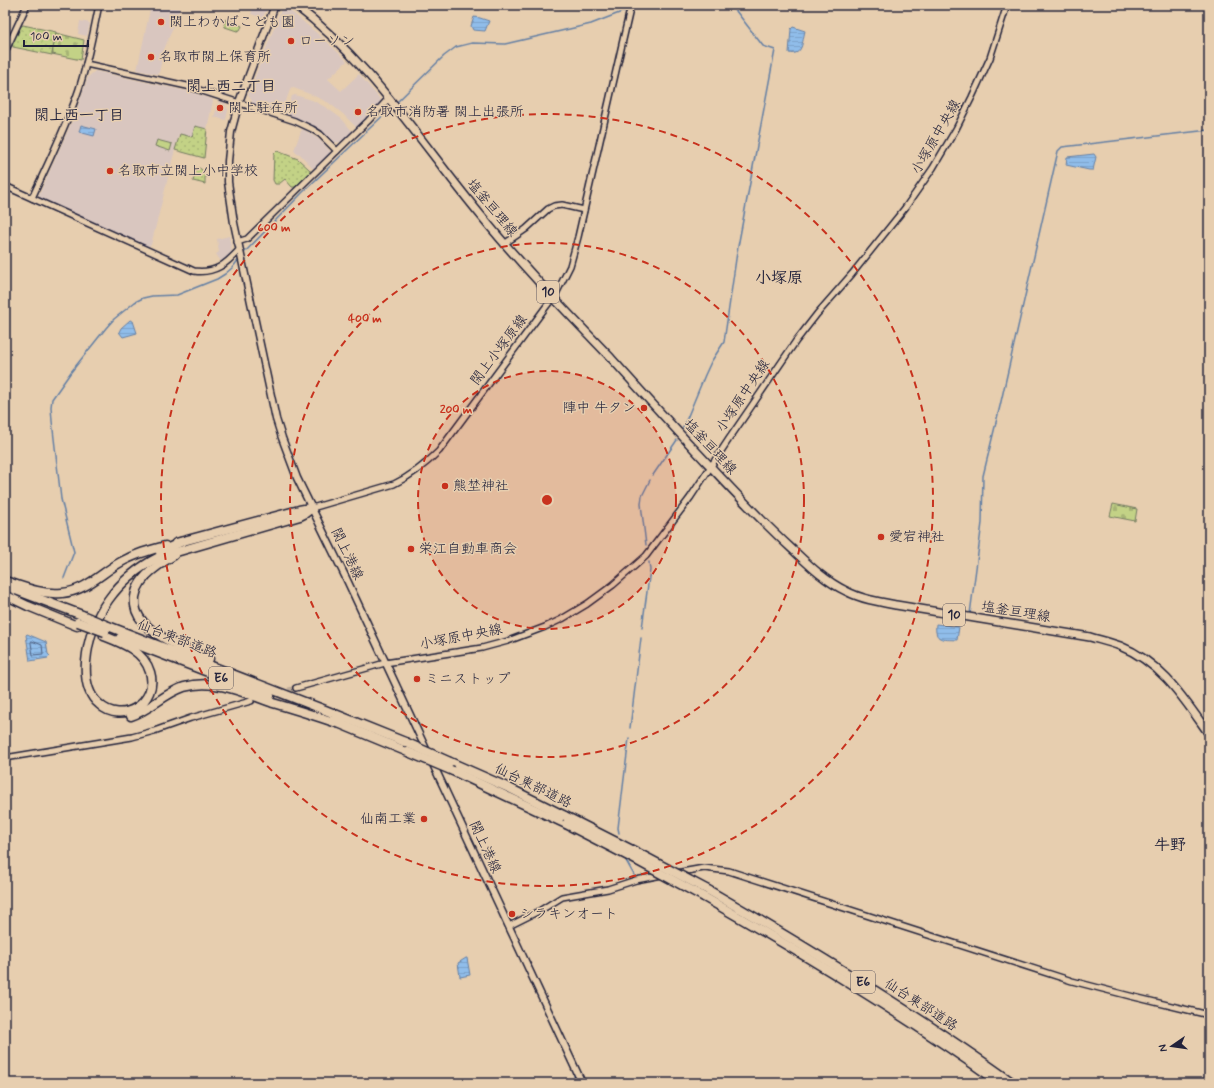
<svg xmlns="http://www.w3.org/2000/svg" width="1214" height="1088" font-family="Mynerve,'Klee One',sans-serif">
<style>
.built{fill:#d9c6bf}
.grass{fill:url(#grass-dots);stroke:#727a60}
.cemetery{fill:url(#cemetery-stones);stroke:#727a60}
.garden{fill:#c3d286;stroke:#727a60}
.water{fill:url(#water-rules);stroke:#647fa4}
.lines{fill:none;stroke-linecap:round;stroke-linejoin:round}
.shore{stroke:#4e6081;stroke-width:1}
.stream{stroke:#647fa4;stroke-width:1.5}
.tertiary-tunnel{stroke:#c0ac98;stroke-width:5;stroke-dasharray:5 2.5;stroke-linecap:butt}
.tertiary-casing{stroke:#22223b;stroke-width:8}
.secondary-casing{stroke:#22223b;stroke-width:9}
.primary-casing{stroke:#22223b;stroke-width:10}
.motorway-casing{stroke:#22223b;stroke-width:11}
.tertiary{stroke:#e7ceaf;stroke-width:5}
.secondary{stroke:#e7ceaf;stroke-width:6}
.primary{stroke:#e7ceaf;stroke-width:7}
.motorway{stroke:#e7ceaf;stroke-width:8}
.tertiary-bridge-casing{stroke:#22223b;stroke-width:8;stroke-linecap:butt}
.motorway-bridge-casing{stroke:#22223b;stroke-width:11;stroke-linecap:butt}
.tertiary-bridge{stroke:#e7ceaf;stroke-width:5}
.motorway-bridge{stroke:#e7ceaf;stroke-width:8}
.ring{fill:none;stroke:#c8321e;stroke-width:2;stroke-dasharray:7 5}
.poi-dot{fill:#c8321e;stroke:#e7ceaf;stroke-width:1.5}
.labels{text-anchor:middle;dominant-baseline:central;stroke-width:3;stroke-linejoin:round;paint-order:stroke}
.shield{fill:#e7ceaf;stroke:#5d565e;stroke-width:1}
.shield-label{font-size:13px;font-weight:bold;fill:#22223b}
.poi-label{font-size:14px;fill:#22223b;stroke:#e7ceaf;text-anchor:start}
.street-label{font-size:14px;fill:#22223b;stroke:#e7ceaf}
.neighbourhood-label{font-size:15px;font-weight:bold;fill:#22223b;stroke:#e7ceaf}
.quarter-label{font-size:16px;font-weight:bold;fill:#22223b;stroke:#e7ceaf}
.centre{fill:#c8321e;stroke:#e7ceaf;stroke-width:2}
.ring-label{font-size:12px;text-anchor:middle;font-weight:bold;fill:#c8321e;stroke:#e7ceaf;stroke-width:3;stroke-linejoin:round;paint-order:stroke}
</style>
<defs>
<pattern id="grass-dots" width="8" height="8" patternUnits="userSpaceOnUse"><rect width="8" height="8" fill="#c3d286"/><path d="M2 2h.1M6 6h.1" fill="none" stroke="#a7b475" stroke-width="1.8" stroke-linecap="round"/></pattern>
<pattern id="cemetery-stones" width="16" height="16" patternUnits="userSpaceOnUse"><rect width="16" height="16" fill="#c3d286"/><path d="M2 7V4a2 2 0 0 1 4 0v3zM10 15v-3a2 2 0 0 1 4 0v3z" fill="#a7b475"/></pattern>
<pattern id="water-rules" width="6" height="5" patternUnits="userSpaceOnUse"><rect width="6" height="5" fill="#90bdea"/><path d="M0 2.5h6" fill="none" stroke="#7ca2ca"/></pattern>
</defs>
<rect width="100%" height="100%" fill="#e7ceaf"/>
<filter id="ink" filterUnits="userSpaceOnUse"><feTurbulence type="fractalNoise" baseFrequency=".025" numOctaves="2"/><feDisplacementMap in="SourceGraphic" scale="8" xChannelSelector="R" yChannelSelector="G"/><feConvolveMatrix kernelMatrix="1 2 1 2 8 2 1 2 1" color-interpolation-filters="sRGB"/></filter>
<g filter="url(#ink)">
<g class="built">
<path d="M151,5H168L180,9L164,50L159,73L157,74L137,70Z"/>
<path d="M254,5H268L263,18L251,14Z"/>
<path d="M287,8L326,41L347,61L328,79L341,91L359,74L380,99L381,102L374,111L359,127H356L343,114L329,103L312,95L291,87L282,112L279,113L251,104L252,101L248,95L258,69L281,10Z"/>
<path d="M80,21L90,23L87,36L78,34Z"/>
<path d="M95,71L191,92L212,99L213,101L207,129L195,126L192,137L179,134L151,245L147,247L39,198V195L75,115L88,77Z"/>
<path d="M295,95L312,100L327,108L342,119L352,131V134L342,142L332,143L317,129L303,122L287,116L286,114L292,96Z"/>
<path d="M219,101L225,103L228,110L226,120L214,117Z"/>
<path d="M303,129L320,140L330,151V154L316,168H312L300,154L296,153L294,150L301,131Z"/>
<path d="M229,236L232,250L231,253L222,263L216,254L219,252L217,239Z"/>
</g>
<g class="grass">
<path d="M226,19L242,26L240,30L237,31L225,27L224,24Z"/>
<path d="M23,25L56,32L52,55L13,47L12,44L20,27Z"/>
<path d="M195,126L207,129L204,158L175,150L180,134L192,137Z"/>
<path d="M277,151L298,159L310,170V173L295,187H292L285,179L279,184H275L273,180L274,154Z"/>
<path d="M199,168C206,171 205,177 205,184L193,181L196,170Z"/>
</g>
<g class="cemetery">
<path d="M56,33L84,40L81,60L52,54Z"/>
<path d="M1113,504L1137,509L1135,521L1110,516Z"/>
</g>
<path class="garden" d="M157,140L172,144L170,151L155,146Z"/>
<g class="water">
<path d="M474,17L480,18L489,21L485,31L473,30L471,26Z"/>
<path d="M793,27L805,31C802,42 803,56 789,53L791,29Z"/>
<path d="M81,125L96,129L94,136L79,132Z"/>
<path d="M1094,154L1096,157L1093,170H1089L1066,165L1067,157Z"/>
<path d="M130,320L133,321L137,333L123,337L119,332L121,328Z"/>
<path d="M936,624L959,627L957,640C943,639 934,642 936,624Z"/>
<path d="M27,634L46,642L48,654L50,656L48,658L30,661L26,635Z"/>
<path d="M466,958H467L470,975L460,977L458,963Z"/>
</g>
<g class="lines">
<path class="shore" d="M32,641L42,645L43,654L33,655L31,643Z"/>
<g class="stream">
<path d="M633,8L639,5"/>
<path d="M395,104L444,56L456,47L472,43L505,44L591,24L627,10"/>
<path d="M243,254L302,193L393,106"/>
<path d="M683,428L705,375L711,362L724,342L737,252L775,50L763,46L736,11L729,5"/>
<path d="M653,475L677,440"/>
<path d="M646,545L641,504L642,496L650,480"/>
<path d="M64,578L74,552L61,499L52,421L51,407L52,399L71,372L106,328L114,319L135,302L143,298L152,296L177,295L217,279L225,274L232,268L240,258"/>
<path d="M970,614L982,523L983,476L1000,406L1058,151L1062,147L1209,130"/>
<path d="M642,628L650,570L649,562"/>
<path d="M630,728L641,638"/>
<path d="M619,833L618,828L629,738"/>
<path d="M625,859L634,875"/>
<path d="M574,1076L577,1083"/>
<path d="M961,1082L962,1083"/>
</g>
<path class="tertiary-tunnel" d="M281,692L296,688"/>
<defs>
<g id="tertiary">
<path d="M5,52L27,5"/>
<path d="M86,64L187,86L295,121L312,129L320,134L337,151L247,239L237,242"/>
<path d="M337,151L368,121L389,98"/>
<path d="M5,186L194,271C215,274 226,264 239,250"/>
<path d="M32,198C48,163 67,125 79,89C88,61 93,33 99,5"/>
<path d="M504,244L526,229L548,209L554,206L562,205L584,210"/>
<path d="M557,292L570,266L578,237L631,5"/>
<path d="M312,508L394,484C411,476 425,465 439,451L548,304"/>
<path d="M296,688L385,663L482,648L508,641L545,627L562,619L587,604L613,585L646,556L690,498L729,439L796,341L817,314L852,274L905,208L933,168L956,129L972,97L990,58L1007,5"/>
<path d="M5,758L132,737L154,731L191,718L251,701"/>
<path d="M676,873L704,868L729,871L1072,981L1130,996L1209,1015"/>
<path d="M509,926L541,910L562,897L608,889L636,880L662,875"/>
</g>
<path id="secondary" d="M275,5L239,102L231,132L228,161V182L234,223L276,419L282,438L297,478L346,578L582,1083"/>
<path id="primary" d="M295,5C372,63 422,145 483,218C523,267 567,312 611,358C639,389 667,420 695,450C727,484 758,518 792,549C809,565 825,581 846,591C861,599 879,602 896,605L1090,637C1100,640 1110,642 1120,646C1161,662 1184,699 1209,734"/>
<g id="motorway">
<path d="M176,543L299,510L310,508"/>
<path d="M160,552L181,542"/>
<path d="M174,555C156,566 132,581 135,605C136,614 142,622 149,628C166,642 189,650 209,659"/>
<path d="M5,581C23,587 42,595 62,593C86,591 101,573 121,562C135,554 150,550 165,546"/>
<path d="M5,586L82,615"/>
<path d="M5,595L28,606L77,626"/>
<path d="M108,626L325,710L405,742"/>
<path d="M104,636C122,643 144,651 150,672C159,702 122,726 99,704C87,694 85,677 86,662C90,614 118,578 159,557L300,516L304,514L312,508"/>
<path d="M120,638L270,696"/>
<path d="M131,716C150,710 165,693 184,687C215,678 245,693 273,703C294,709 316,716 337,723"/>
<path d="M333,721L408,752"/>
<path d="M450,762L509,788L565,816"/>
<path d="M453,771L566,824"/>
<path d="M708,890C812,950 915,1013 1013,1083"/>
<path d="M704,897C805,955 905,1015 1000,1083"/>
</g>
</defs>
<use href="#tertiary" class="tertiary-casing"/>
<use href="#secondary" class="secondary-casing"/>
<use href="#primary" class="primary-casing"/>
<use href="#motorway" class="motorway-casing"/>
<use href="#tertiary" class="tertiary"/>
<use href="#secondary" class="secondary"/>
<use href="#primary" class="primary"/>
<use href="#motorway" class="motorway"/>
<defs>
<path id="tertiary-bridge" d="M548,304L557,292"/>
<g id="motorway-bridge">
<path d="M82,615L108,626"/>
<path d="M78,622L105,632"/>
<path d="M405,742L450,762"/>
<path d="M408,752L453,771"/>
<path d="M565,816L636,852L708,890"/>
<path d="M566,824L634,859L704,897"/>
</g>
</defs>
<use href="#tertiary-bridge" class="tertiary-bridge-casing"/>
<use href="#motorway-bridge" class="motorway-bridge-casing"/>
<use href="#tertiary-bridge" class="tertiary-bridge"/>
<use href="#motorway-bridge" class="motorway-bridge"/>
</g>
</g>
<circle cx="547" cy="500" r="129" fill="#c8321e" fill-opacity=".12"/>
<g class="ring">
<circle cx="547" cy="500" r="129"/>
<circle cx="547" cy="500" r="257"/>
<circle cx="547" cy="500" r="386"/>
</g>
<g class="poi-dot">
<circle cx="161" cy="22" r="4"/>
<circle cx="291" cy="41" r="4"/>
<circle cx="151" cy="57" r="4"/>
<circle cx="220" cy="108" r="4"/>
<circle cx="358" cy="112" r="4"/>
<circle cx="110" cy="171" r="4"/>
<circle cx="644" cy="408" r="4"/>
<circle cx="445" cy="486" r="4"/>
<circle cx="881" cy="537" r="4"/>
<circle cx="411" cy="549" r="4"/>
<circle cx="417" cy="679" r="4"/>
<circle cx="424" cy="819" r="4"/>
<circle cx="512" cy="914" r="4"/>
</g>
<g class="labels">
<g class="shield">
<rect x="537" y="281" width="22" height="22" rx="3"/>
<rect x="943" y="604" width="22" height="22" rx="3"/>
<rect x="209" y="667" width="24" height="22" rx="3"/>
<rect x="851" y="971" width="24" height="22" rx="3"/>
</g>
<g class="shield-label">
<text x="548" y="292">10</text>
<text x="954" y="615">10</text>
<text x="221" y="678">E6</text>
<text x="863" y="982">E6</text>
</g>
<g class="poi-label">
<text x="169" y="22">閖上わかばこども園</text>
<text x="299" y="41">ローソン</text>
<text x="159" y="57">名取市閖上保育所</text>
<text x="228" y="108">閖上駐在所</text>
<text x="366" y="112">名取市消防署 閖上出張所</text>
<text x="118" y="171">名取市立閖上小中学校</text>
<text x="636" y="408" text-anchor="end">陣中 牛タン</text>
<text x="453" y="486">熊埜神社</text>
<text x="889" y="537">愛宕神社</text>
<text x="419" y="549">栄江自動車商会</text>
<text x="425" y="679">ミニストップ</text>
<text x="416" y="819" text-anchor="end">仙南工業</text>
<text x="520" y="914">シラキンオート</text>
</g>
<g class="street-label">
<text transform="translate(936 137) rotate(-60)">小塚原中央線</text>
<text transform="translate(492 208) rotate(50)">塩釜亘理線</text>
<text transform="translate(499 350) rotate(-53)">閖上小塚原線</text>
<text transform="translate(743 396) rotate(-56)">小塚原中央線</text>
<text transform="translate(710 447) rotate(47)">塩釜亘理線</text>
<text transform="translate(347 554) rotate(64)">閖上港線</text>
<text transform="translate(1016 612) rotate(9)">塩釜亘理線</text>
<text transform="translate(461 637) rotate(-11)">小塚原中央線</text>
<text transform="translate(177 639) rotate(21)">仙台東部道路</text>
<text transform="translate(533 786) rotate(26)">仙台東部道路</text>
<text transform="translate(485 847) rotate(65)">閖上港線</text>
<text transform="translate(921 1005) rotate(33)">仙台東部道路</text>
</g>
<g class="neighbourhood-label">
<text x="231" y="87">閖上西二丁目</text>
<text x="79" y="116">閖上西一丁目</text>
</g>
<g class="quarter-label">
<text x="779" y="278">小塚原</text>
<text x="1170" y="845">牛野</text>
</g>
</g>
<circle cx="547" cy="500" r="6" class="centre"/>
<g class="ring-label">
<text x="274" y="231">600 m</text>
<text x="365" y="322">400 m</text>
<text x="456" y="413">200 m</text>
</g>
<rect width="1214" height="1088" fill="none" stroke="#e7ceaf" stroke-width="20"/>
<rect x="10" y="10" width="1194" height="1068" fill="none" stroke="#22223b" stroke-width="1.5" filter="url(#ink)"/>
<g transform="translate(1172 1046) rotate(257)" stroke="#e7ceaf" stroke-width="3" paint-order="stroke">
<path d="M0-3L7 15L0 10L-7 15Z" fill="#22223b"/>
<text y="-6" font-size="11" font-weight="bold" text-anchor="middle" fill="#22223b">N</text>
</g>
<path d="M24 40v6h64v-6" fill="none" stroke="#22223b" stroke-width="2"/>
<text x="30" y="40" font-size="12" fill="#22223b" stroke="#e7ceaf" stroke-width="3" paint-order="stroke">100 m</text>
</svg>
